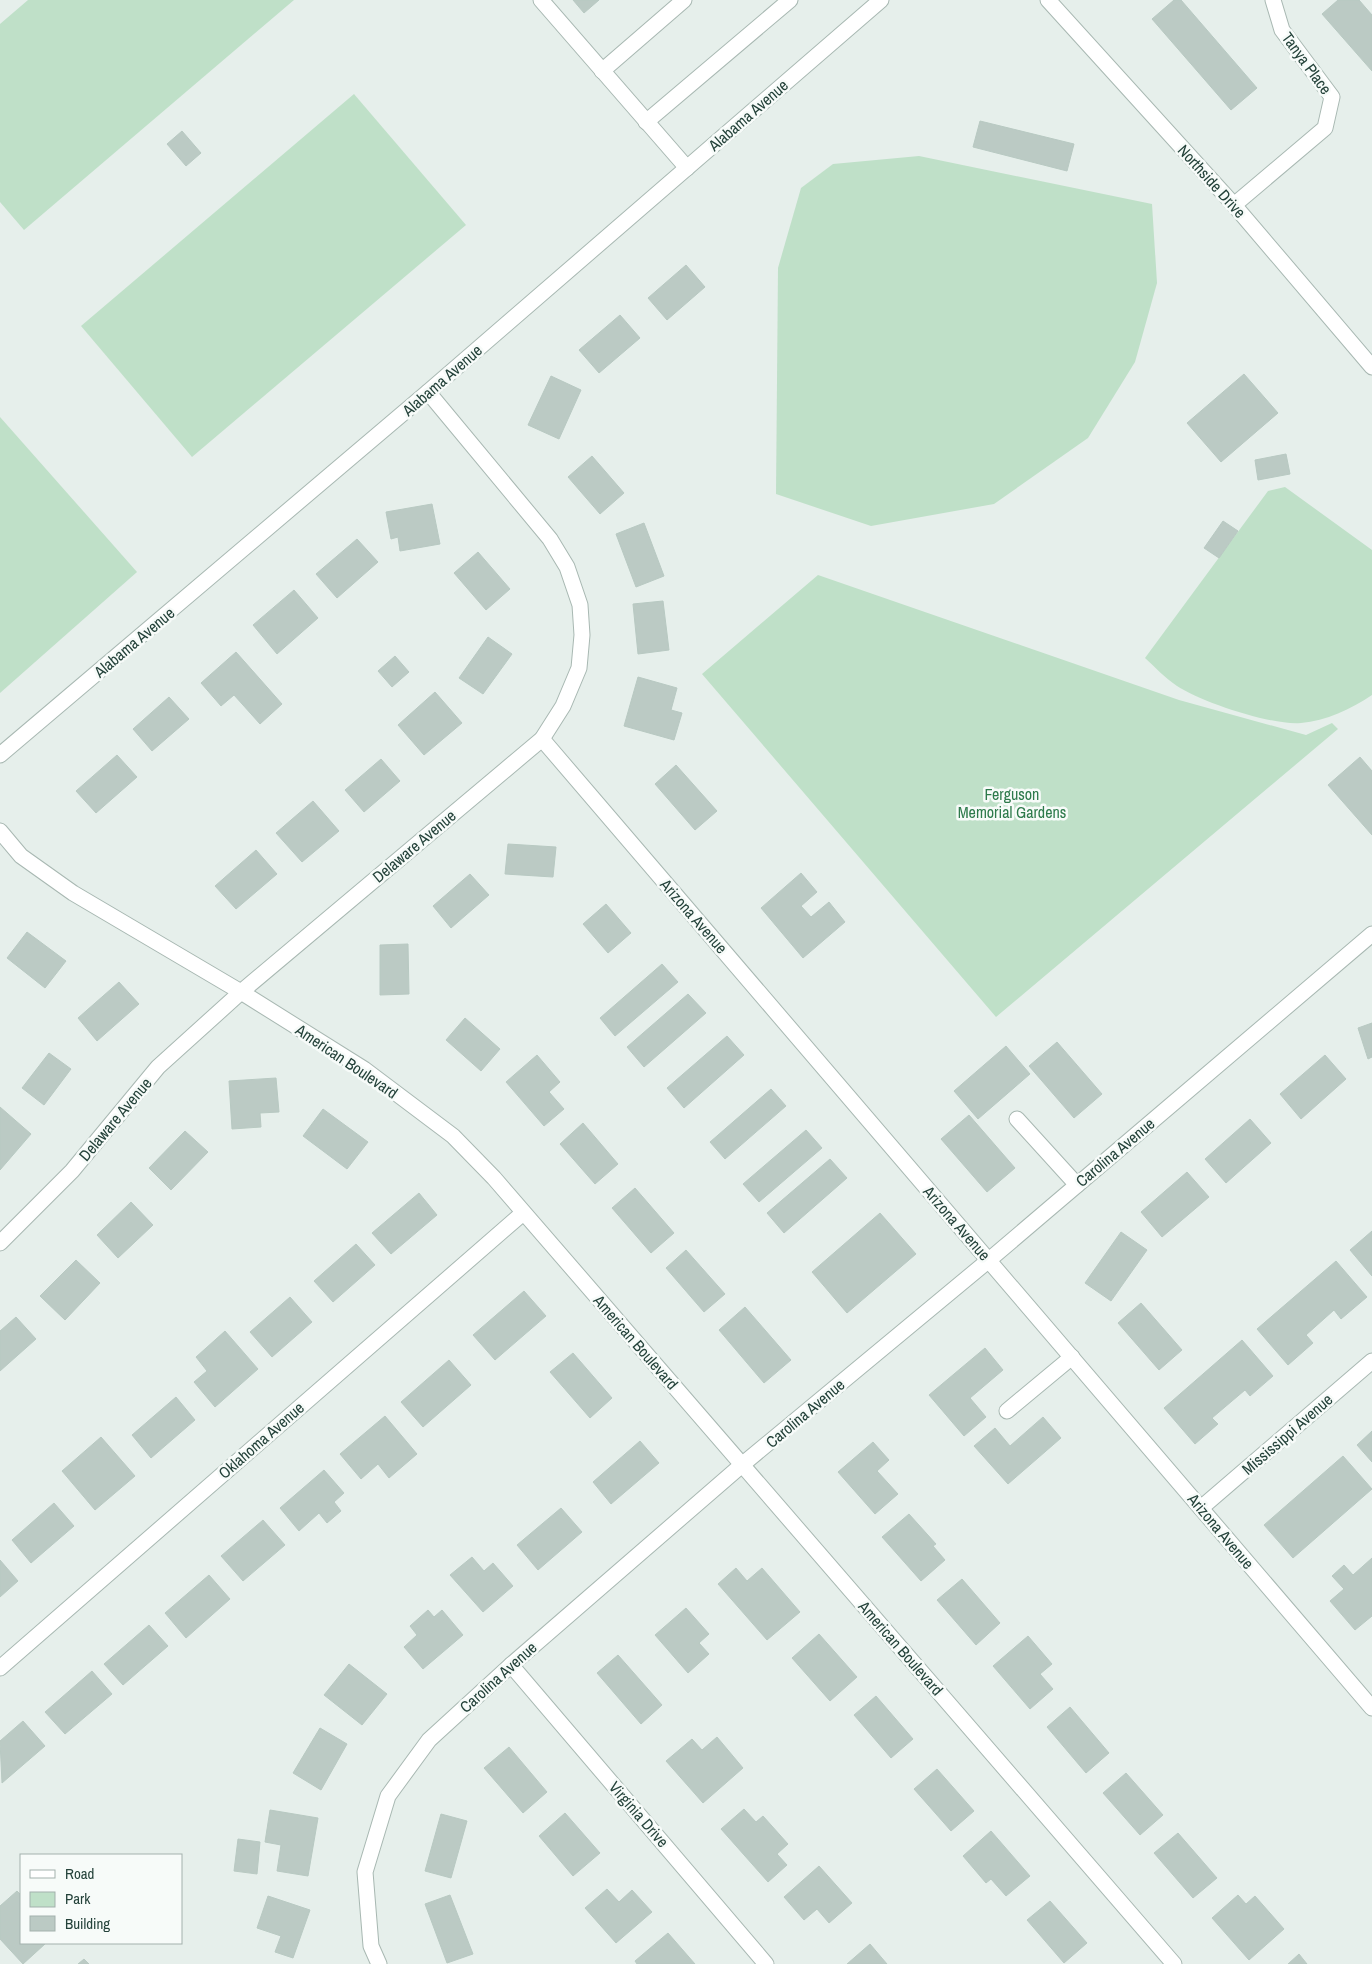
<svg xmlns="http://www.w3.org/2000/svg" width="1372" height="1964" font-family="'Archivo Narrow',sans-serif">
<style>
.green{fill:#bfe0c8}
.building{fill:#bbcac4;stroke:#b8c9c2}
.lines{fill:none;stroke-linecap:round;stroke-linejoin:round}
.minor-casing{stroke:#a8b8b2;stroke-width:17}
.minor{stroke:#fff;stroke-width:15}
.labels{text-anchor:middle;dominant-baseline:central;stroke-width:5;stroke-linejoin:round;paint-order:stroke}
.street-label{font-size:16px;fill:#24423a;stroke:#f7fbf9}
.park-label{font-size:16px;fill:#2d7a4b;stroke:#f7fbf9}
</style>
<rect width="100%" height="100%" fill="#e6efeb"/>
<g class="green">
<path d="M28,0H294L24,230L0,202V24Z"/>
<path d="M354,94L466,225L192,457L81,326Z"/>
<path d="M919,156L1152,204L1157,283L1135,362L1088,438L994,504L871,526L776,494L778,268L801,188L833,164Z"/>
<path d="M0,417L137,572L0,693Z"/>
<path d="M1285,487L1372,550V695C1351,709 1326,721 1301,723C1273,726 1201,702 1177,686C1165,678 1155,667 1145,658L1268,491Z"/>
<path d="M818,575L1179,700L1306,735L1332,723L1338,729L996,1017L702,674Z"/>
</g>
<g class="building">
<path d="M573,0H599L584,13Z"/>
<path d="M1174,0H1181L1257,88L1231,110L1152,19Z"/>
<path d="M1338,0H1359L1372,15V71L1322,14Z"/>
<path d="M980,121L1074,144L1067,171L973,147Z"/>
<path d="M182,131L201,153L186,166L167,144Z"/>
<path d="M686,265L705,287L667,320L648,298Z"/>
<path d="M620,315L640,338L599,373L579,350Z"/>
<path d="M1244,374L1278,413L1221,462L1187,423Z"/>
<path d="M551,376L581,390L559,439L528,425Z"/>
<path d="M1286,454L1290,474L1258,480L1255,460Z"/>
<path d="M592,456L624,493L600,514L568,477Z"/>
<path d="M432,504L440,544L400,551L398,537L391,539L386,512Z"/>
<path d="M1223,521L1238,531L1219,558L1204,548Z"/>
<path d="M644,523L664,576L636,587L616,534Z"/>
<path d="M357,539L378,562L337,598L316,574Z"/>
<path d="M478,552L510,589L486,610L454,573Z"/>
<path d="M294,590L318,618L277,654L253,625Z"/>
<path d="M663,601L669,650L638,654L633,604Z"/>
<path d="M488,637L512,654L483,694L459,678Z"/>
<path d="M236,652L282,704L260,724L234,695L221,706L201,683Z"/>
<path d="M395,656L409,672L392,687L378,671Z"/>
<path d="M638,677L677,688L671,710L682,713L674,740L624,726Z"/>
<path d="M435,692L462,723L424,755L398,725Z"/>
<path d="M169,697L189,719L152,751L133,729Z"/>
<path d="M117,755L137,777L96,813L76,791Z"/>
<path d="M1360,757L1372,771V835L1328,785Z"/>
<path d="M381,759L400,781L364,812L345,790Z"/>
<path d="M676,765L717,811L695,830L655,784Z"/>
<path d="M313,801L339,831L302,862L276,833Z"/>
<path d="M508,844L556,847L553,877L505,874Z"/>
<path d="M256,850L277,874L236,909L215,886Z"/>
<path d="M801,873L817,892L801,906L811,917L829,902L845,922L803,958L761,908Z"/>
<path d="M470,874L489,895L451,928L433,906Z"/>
<path d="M606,904L631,933L608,953L583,924Z"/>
<path d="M27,932L66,961L45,988L7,958Z"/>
<path d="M408,944L409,994L380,995V945Z"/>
<path d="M662,964L678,982L615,1036L600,1018Z"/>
<path d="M119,982L139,1004L97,1041L78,1018Z"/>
<path d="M688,994L706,1013L644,1067L627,1047Z"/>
<path d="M465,1018L500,1049L481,1071L446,1040Z"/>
<path d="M1372,1023V1057L1368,1059L1358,1028Z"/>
<path d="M727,1036L744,1055L684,1108L667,1088Z"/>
<path d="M1057,1042L1102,1094L1074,1118L1029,1066Z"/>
<path d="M1006,1046L1030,1074L978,1119L954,1091Z"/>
<path d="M49,1053L71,1069L44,1105L22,1088Z"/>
<path d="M537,1055L560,1082L549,1092L564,1109L544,1126L506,1082Z"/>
<path d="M1325,1055L1346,1079L1301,1119L1280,1094Z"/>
<path d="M276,1078L279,1112L260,1113L261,1127L232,1129L229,1081Z"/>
<path d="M771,1089L786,1106L725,1159L710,1142Z"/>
<path d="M0,1107L31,1134L0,1170Z"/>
<path d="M323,1109L368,1142L347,1169L303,1136Z"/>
<path d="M969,1115L1015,1168L987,1192L941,1139Z"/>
<path d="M1250,1119L1271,1143L1226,1183L1205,1159Z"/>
<path d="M583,1123L618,1164L595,1184L560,1144Z"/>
<path d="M806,1130L822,1148L759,1202L743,1184Z"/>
<path d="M185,1131L208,1152L171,1190L149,1168Z"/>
<path d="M830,1159L847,1178L784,1233L767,1213Z"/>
<path d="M1187,1172L1209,1197L1162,1237L1141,1212Z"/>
<path d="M635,1188L674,1233L651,1253L612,1208Z"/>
<path d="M419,1193L437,1215L391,1254L372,1233Z"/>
<path d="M131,1202L153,1225L118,1258L97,1235Z"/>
<path d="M880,1213L916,1254L847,1313L812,1272Z"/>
<path d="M1372,1231V1276L1350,1250Z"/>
<path d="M1121,1232L1147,1250L1111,1301L1085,1283Z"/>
<path d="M356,1244L375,1265L333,1302L314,1281Z"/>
<path d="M686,1250L725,1294L704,1312L666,1268Z"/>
<path d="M76,1260L100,1283L65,1320L40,1296Z"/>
<path d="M1336,1261L1367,1297L1341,1319L1334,1310L1306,1335L1313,1343L1288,1365L1257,1329Z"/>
<path d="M524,1291L546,1316L495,1360L473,1335Z"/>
<path d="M290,1297L312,1322L272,1357L250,1332Z"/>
<path d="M1141,1303L1182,1350L1159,1370L1118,1323Z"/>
<path d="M745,1307L791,1360L764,1383L719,1330Z"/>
<path d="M16,1317L36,1339L0,1371V1331Z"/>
<path d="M225,1331L258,1369L215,1407L194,1382L207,1371L196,1357Z"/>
<path d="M1242,1340L1273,1376L1250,1396L1245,1390L1212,1418L1218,1424L1195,1444L1164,1408Z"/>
<path d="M985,1348L1003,1370L970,1398L986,1417L964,1436L929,1395Z"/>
<path d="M573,1353L612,1398L590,1418L550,1372Z"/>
<path d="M449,1360L471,1385L423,1427L401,1402Z"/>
<path d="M176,1397L195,1420L151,1458L132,1435Z"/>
<path d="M385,1416L417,1454L389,1478L378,1464L361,1479L340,1454Z"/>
<path d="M1043,1417L1061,1438L1008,1484L974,1446L995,1428L1010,1446Z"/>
<path d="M1372,1431V1462L1357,1445Z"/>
<path d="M101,1437L135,1476L95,1510L62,1471Z"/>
<path d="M640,1441L659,1463L611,1504L593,1482Z"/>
<path d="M873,1442L889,1460L877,1471L898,1494L875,1514L838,1472Z"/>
<path d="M1343,1456L1372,1489L1293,1558L1264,1525Z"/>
<path d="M324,1470L344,1493L334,1502L341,1511L327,1523L319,1513L299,1531L280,1508Z"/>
<path d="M54,1503L74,1526L31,1563L12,1540Z"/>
<path d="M561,1508L582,1532L538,1570L517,1545Z"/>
<path d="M909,1514L936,1544L933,1546L945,1560L921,1581L882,1537Z"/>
<path d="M263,1520L285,1545L243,1581L221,1556Z"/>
<path d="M472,1557L484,1571L493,1563L513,1586L483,1612L450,1575Z"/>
<path d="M1372,1558V1616L1355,1630L1330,1601L1344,1589L1332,1576L1344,1565L1353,1575Z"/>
<path d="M0,1560L18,1581L0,1597Z"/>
<path d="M736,1568L747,1581L762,1568L800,1612L767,1640L718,1584Z"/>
<path d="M209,1575L230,1599L186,1638L165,1613Z"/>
<path d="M962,1579L1000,1623L976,1645L937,1600Z"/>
<path d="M686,1608L709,1634L699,1643L709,1654L688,1673L655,1635Z"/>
<path d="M428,1610L434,1617L442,1610L463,1635L423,1669L404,1647L417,1635L410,1626Z"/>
<path d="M149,1625L168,1646L123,1685L104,1664Z"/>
<path d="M819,1634L857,1677L830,1701L792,1658Z"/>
<path d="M1028,1636L1052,1664L1040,1674L1053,1689L1030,1709L993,1666Z"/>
<path d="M618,1655L662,1705L641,1724L597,1673Z"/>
<path d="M349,1664L387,1694L362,1725L324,1695Z"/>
<path d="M92,1671L112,1694L65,1734L45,1712Z"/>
<path d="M876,1696L913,1739L891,1758L854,1715Z"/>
<path d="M1070,1707L1109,1753L1086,1773L1047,1727Z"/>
<path d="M23,1721L45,1746L2,1783L0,1741Z"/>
<path d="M320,1728L347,1744L321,1790L293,1773Z"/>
<path d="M717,1737L743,1768L703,1803L666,1761L692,1739L702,1750Z"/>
<path d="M509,1747L547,1792L523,1813L484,1768Z"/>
<path d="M937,1769L974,1811L951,1831L914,1789Z"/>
<path d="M1126,1773L1163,1815L1140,1835L1103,1793Z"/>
<path d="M744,1809L756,1822L763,1816L788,1844L777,1854L787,1865L768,1882L721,1829Z"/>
<path d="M270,1810L318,1818L308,1876L277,1871L281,1845L265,1842Z"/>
<path d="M565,1813L600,1853L573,1876L539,1836Z"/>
<path d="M441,1814L467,1821L451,1878L425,1871Z"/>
<path d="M991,1831L1030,1876L1006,1896L991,1879L986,1883L963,1856Z"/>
<path d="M1178,1833L1217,1878L1193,1898L1154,1853Z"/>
<path d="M238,1839L260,1842L257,1874L234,1871Z"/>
<path d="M819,1866L852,1903L829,1923L817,1909L804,1920L784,1897Z"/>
<path d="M607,1889L619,1902L632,1890L652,1912L616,1943L585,1908Z"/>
<path d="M17,1891L21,1895V1943L45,1944L23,1964L0,1939V1906Z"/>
<path d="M450,1895L473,1954L447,1963L425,1904Z"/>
<path d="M1238,1895L1246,1904L1255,1896L1284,1929L1249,1960L1212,1918Z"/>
<path d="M268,1896L310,1910L293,1958L275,1952L281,1936L257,1928Z"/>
<path d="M1050,1901L1087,1943L1064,1963L1027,1920Z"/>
<path d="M668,1933L695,1964H637L635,1961Z"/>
<path d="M870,1944L887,1964H847Z"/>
<path d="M1299,1954L1307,1964H1288Z"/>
<path d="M84,1959L89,1964H78Z"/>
</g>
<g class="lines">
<defs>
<g id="minor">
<path d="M541,0L687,168"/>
<path d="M1048,0L1234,205L1372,367"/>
<path d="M602,71L684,0"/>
<path d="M646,122L790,0"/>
<path d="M1234,205L1325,128L1332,97L1282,30L1273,0"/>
<path d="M542,739L1372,1708"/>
<path d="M0,755L428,392L881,0"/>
<path d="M0,831L21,856L73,893L241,992L364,1069L453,1136L494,1178L1174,1964"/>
<path d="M1017,1119L1077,1185"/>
<path d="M0,1243L72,1171L158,1067L241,992L542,739L563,706L579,668L582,635L580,605L567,567L550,539L428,392"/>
<path d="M1007,1411L1072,1357"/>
<path d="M1201,1508L1372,1361"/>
<path d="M511,1665L766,1964"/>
<path d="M0,1668L523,1213"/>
<path d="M379,1964L371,1946L365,1872L388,1796L429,1740L511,1665L743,1464L989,1260L1372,934"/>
</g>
</defs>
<use href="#minor" class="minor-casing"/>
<use href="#minor" class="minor"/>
</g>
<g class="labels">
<g class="street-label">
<text transform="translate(1307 63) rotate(54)">Tanya Place</text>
<text transform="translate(748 115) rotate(-41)">Alabama Avenue</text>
<text transform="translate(1212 181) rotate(48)">Northside Drive</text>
<text transform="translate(442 380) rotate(-41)">Alabama Avenue</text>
<text transform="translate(134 642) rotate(-40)">Alabama Avenue</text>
<text transform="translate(414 846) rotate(-40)">Delaware Avenue</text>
<text transform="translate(694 916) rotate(49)">Arizona Avenue</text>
<text transform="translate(347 1061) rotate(34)">American Boulevard</text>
<text transform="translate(115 1119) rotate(-50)">Delaware Avenue</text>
<text transform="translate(1115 1152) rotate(-40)">Carolina Avenue</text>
<text transform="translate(957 1223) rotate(49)">Arizona Avenue</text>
<text transform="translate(636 1342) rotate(49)">American Boulevard</text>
<text transform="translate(805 1413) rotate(-40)">Carolina Avenue</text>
<text transform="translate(1287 1434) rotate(-41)">Mississippi Avenue</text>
<text transform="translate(261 1440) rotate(-41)">Oklahoma Avenue</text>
<text transform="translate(1221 1531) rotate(50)">Arizona Avenue</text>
<text transform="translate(901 1648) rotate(49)">American Boulevard</text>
<text transform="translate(498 1677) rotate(-42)">Carolina Avenue</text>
<text transform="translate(639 1814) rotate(49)">Virginia Drive</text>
</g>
<g class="park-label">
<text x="1012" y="794">Ferguson<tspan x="1012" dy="18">Memorial Gardens</tspan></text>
</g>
</g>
<rect x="20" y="1854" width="162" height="90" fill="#f7fbf9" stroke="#a3b1ad"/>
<rect x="30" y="1870" width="25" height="8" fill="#ffffff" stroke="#a3b1ad"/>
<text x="65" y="1879" font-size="15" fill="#24423a">Road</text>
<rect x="30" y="1892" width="25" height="15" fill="#bfe0c8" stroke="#a3b1ad"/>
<text x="65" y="1904" font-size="15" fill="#24423a">Park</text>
<rect x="30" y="1916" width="25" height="15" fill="#bbcac4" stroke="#a3b1ad"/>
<text x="65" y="1929" font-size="15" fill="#24423a">Building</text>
</svg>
